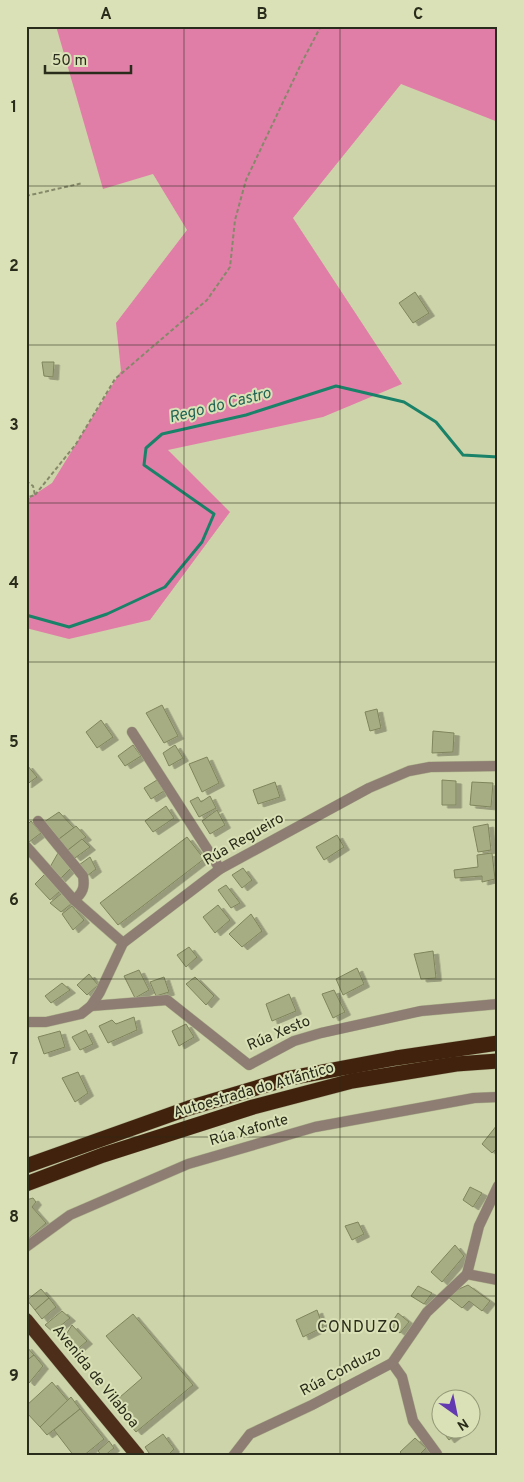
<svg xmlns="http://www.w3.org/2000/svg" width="524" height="1482" font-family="Overpass,sans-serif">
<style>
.green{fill:#e07ea8}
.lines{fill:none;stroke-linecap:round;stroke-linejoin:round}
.stream{stroke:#198269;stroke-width:3}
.building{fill:#a7ad83;stroke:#7f845c;filter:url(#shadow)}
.minor-casing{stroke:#adb28d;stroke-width:11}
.trunk-casing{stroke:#adb28d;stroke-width:15}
.motorway-casing{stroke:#adb28d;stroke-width:16}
.path{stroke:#85896a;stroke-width:2;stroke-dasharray:4 2.5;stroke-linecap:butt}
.minor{stroke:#8d7d72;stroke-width:10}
.trunk{stroke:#4c2e1a;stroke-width:14}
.motorway{stroke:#41220c;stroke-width:15}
.grid{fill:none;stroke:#2a2c1b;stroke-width:1;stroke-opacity:0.55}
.labels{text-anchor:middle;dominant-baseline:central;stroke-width:4;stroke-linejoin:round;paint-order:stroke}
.street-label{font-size:15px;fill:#2a2c1b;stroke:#dbe1b6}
.water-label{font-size:16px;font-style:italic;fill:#226555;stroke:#dbe1b6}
.neighbourhood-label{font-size:16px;letter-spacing:1px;fill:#2a2c1b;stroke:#dbe1b6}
.neatline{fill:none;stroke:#2a2c1b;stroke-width:2}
.grid-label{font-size:16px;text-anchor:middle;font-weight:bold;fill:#2a2c1b}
</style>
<defs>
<filter id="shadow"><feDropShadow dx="5.5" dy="3" stdDeviation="0" flood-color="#0004"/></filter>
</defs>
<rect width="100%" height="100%" fill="#ced4a9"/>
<path class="green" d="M56,26H498V122L401,84L293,218L402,384L323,417L168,450L230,512L150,620L69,639L26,628V500L52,483L121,371L116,323L187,230L153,174L103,189Z"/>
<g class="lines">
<path class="stream" d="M26,615L69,627L107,614L165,587L202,542L214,514L144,465L146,448L162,434L246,415L336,386L404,402L436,422L463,455L498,457"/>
</g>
<g class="building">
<path d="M415,292L429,313L413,323L399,303Z"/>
<path d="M42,362H54L53,377L44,376Z"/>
<path d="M162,705L178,736L164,743L146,713Z"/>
<path d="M377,709L381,728L370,731L365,712Z"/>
<path d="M101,720L113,737L97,748L86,732Z"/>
<path d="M433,731L454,733L453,752L432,753Z"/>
<path d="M133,745L141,756L125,766L118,756Z"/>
<path d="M175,745L183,758L169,766L163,753Z"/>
<path d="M207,757L219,783L202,792L189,764Z"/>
<path d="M27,765L37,777L26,785V766Z"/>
<path d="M157,780L164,791L151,799L144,788Z"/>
<path d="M442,780L456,781V805H442Z"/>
<path d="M275,782L280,797L258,804L253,790Z"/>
<path d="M472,782L493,783L491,807L470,805Z"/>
<path d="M210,796L216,808L199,817L190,801L198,797L201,802Z"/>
<path d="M166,806L174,818L153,832L145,821Z"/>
<path d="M217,810L225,825L210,834L202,821Z"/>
<path d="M59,812L74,828L59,839L44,822Z"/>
<path d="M31,821L41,833L29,842L26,839V826Z"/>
<path d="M488,824L491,850L478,852L473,827Z"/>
<path d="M76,826L86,837L68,850L59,839Z"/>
<path d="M337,835L344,847L324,860L316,847Z"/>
<path d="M187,837L204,859L118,925L100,903Z"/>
<path d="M82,839L90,847L75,858L68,850Z"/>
<path d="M58,853L71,868L60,879L50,867Z"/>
<path d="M492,853L495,879L482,882V876L455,878L454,870L478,867L477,855Z"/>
<path d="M90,857L96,869L87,876L79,865Z"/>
<path d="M243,868L252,880L242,888L232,875Z"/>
<path d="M46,873L60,891L50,900L35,884Z"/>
<path d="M226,885L240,903L231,908L218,890Z"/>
<path d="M62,893L71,904L61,912L50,903Z"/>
<path d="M218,905L230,920L215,933L203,917Z"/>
<path d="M72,906L84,920L73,930L62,914Z"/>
<path d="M251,914L262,931L242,947L229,934Z"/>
<path d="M189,947L197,957L186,967L177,955Z"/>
<path d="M433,951L436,978L421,979L414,954Z"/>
<path d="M357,968L364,984L343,995L336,979Z"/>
<path d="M139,970L149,990L135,998L124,976Z"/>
<path d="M89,974L98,985L87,995L77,985Z"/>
<path d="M164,977L169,992L156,996L150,982Z"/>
<path d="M195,977L214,996L206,1005L186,984Z"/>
<path d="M62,983L70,990L51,1003L45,996Z"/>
<path d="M334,990L345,1012L333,1018L322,994Z"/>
<path d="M289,994L296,1011L272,1021L266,1004Z"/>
<path d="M134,1017L137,1030L108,1043L99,1026L112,1020L116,1024Z"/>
<path d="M186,1024L194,1037L179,1046L172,1031Z"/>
<path d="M86,1030L93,1044L80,1050L72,1037Z"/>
<path d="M60,1031L65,1047L44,1054L38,1037Z"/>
<path d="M78,1072L88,1093L75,1102L62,1078Z"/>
<path d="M497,1125L498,1147L492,1153L482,1144Z"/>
<path d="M470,1187L482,1193L473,1207L463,1200Z"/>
<path d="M33,1198L36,1202L32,1207L46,1223L29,1238L26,1234V1200Z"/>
<path d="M358,1222L364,1234L352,1240L345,1226Z"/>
<path d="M455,1245L464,1256L442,1282L431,1272Z"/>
<path d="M468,1285L490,1301L482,1311L469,1301L462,1308L448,1297L459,1289Z"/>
<path d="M418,1286L432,1293L424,1304L411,1296Z"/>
<path d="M41,1289L49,1298L35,1310L27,1300Z"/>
<path d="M49,1298L56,1307L42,1319L35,1310Z"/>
<path d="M317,1310L323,1327L303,1337L296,1320Z"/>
<path d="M62,1311L70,1318L53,1332L45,1325Z"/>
<path d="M398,1313L409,1322L400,1333L390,1325Z"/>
<path d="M133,1314L193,1385L136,1432L112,1404L142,1378L106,1336Z"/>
<path d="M72,1325L87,1341L73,1353L62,1341Z"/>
<path d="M26,1346L34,1355L26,1361Z"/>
<path d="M34,1355L43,1366L29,1383L26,1380V1361Z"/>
<path d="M52,1382L68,1401L40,1427L26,1412V1406Z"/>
<path d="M71,1397L80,1409L47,1435L40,1427Z"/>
<path d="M80,1409L104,1439L83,1456H74L54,1430Z"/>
<path d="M442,1418V1430H462L449,1440L436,1423Z"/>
<path d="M163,1434L174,1449L167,1456H151L145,1447Z"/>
<path d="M415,1438L426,1448L418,1456H404L400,1452Z"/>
<path d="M109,1441L114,1448L104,1456H102L98,1451Z"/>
</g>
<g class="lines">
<defs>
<g id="minor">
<path d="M132,732L220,869"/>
<path d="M38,821L83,876C85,887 83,893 74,900"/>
<path d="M26,846L74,900L123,943"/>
<path d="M91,1006L167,1000L249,1065L294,1041L321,1033L421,1011L498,1004"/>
<path d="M26,1022H46L81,1014L91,1006L100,992L123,943L220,869L369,788L409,771L430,767L498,766"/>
<path d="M26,1247L70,1215L188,1164L315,1127L474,1098L498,1097"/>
<path d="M467,1274L479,1226L498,1186"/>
<path d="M392,1363L402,1377L413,1421L437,1454V1456"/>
<path d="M233,1456L250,1434L312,1405L392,1363L427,1312L467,1274L498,1280"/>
</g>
<path id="trunk" d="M26,1320L138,1456"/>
<g id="motorway">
<path d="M26,1166L189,1108L290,1078L396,1058L498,1043"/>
<path d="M26,1184L103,1155L253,1107L352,1081L456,1064L498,1061"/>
</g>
</defs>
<use href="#minor" class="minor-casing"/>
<use href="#trunk" class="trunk-casing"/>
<use href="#motorway" class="motorway-casing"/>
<g class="path">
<path d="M26,196L83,183"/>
<path d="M26,481L33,486L35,495L26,498"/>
<path d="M35,495L76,444L115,379L207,300L230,267L235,220L246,180L302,62L321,26"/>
</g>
<use href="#minor" class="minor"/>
<use href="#trunk" class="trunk"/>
<use href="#motorway" class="motorway"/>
</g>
<path class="grid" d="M184,26V1456M340,26V1456M26,186H498M26,345H498M26,503H498M26,662H498M26,820H498M26,979H498M26,1137H498M26,1296H498"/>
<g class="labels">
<g class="street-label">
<text transform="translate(244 840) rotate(-30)">Rúa Regueiro</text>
<text transform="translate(279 1034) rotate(-23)">Rúa Xesto</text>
<text transform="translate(254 1091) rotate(-16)">Autoestrada do Atlántico</text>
<text transform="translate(249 1131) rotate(-16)">Rúa Xafonte</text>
<text transform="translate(341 1372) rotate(-28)">Rúa Conduzo</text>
<text transform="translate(95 1377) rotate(51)">Avenida de Vilaboa</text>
</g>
<g class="water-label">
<text transform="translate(220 406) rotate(-14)">Rego do Castro</text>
</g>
<g class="neighbourhood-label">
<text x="359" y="1328">CONDUZO</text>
</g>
</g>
<rect width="524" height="1482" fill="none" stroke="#dbe1b6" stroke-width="55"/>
<g transform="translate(456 1414) rotate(147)"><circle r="24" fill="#dbe1b6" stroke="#949978"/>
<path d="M0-4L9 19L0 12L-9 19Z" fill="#6339b1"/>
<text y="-8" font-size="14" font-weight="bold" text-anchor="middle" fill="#2a2c1b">N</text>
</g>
<path d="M45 65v8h86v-8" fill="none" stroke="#2a2c1b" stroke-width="2.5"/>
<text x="52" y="65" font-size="15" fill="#2a2c1b" stroke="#dbe1b6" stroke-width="4" paint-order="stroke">50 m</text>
<rect x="28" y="28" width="468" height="1426" class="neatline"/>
<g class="grid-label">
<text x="106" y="19">A</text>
<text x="262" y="19">B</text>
<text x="418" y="19">C</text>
<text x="14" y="112">1</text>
<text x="14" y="271">2</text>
<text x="14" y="430">3</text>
<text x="14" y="588">4</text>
<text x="14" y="747">5</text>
<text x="14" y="905">6</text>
<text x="14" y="1064">7</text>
<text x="14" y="1222">8</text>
<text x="14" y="1381">9</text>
</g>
</svg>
